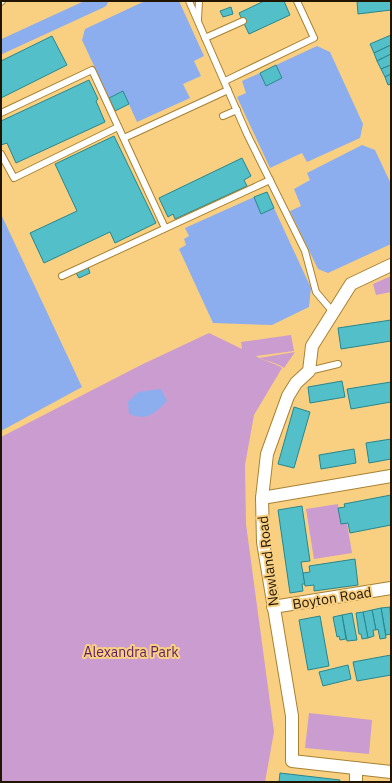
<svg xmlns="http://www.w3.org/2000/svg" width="392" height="783" font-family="'IBM Plex Sans',sans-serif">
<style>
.green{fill:#ca9cd0}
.water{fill:#8caeee}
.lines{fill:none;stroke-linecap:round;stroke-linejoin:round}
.canal{stroke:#8caeee;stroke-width:14}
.building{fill:#53c0c9;stroke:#28868e}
.service-casing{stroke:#a88232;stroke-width:8}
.minor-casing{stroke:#a88232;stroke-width:14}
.service{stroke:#fff;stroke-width:6}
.minor{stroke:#fff;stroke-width:12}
.labels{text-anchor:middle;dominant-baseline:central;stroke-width:4;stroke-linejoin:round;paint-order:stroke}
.street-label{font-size:14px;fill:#211500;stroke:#f9d082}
.park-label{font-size:14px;fill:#5c1e64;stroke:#f9d082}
</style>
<rect width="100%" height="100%" fill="#f9d082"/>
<g class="green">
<path d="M391,276V292L376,295L373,284Z"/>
<path d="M209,333L242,349L241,342L291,335L294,351L256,356C264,362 274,362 282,368L254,415L245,465L246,524L274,732L265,782H1V437L141,365Z"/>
<path d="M295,352L284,368C276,362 268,362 259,358Z"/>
<path d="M338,504L341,524L347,523L352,553L314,559L306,509Z"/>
<path d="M309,713L372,720L369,754L305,748Z"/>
</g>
<g class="water">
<path d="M145,1H179L204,56L194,61L201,76L183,84L190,98L137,122L123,91L109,98L82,40L85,29Z"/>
<path d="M317,46L330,52L363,124L360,138L307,162L302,153L270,168L237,97L246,93L242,81L260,73L266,86L282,78L276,65Z"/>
<path d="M362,145L375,150L391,184V244L328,273L318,269L290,211L301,206L294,189L310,180L307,173Z"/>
<path d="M254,197L261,214L274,208L311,288L309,307L272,325L213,323L179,249L186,245L184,239L189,236L185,228Z"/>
<path d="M1,214L82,387L1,431Z"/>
<path d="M161,389L167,401C154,414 147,421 129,414L128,402L138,392Z"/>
</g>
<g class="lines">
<path class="canal" d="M1,47L101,1"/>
</g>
<g class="building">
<path d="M264,1H284L290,15L249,34L239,13Z"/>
<path d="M357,1H391V10L358,14Z"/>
<path d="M231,7L233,14L223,17L220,11Z"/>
<path d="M391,35V45L374,53L370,44Z"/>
<path d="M52,36L67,65L1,98V61Z"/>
<path d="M391,45V54L377,61L374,53Z"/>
<path d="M391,54V65L381,69L377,61Z"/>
<path d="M276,65L282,78L266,86L260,73Z"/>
<path d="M391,65V74L385,77L381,69Z"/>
<path d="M391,74V84L388,85L385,77Z"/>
<path d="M89,80L98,99L96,101L105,122L16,163L7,143L1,145V121Z"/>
<path d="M123,91L129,104L115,111L109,98Z"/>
<path d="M114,136L156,223L115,243L110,232L44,263L30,233L77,211L55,164Z"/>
<path d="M242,158L251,176L244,180L247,186L175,219L173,214L168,217L159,198Z"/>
<path d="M267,192L274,208L261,214L254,197Z"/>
<path d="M88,267L90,273L79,278L76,273Z"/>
<path d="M391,320V341L341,349L338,328Z"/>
<path d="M342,381L345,397L310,403L308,387Z"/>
<path d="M391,382V402L351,409L347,389Z"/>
<path d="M294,407L310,412L294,468L278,464Z"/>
<path d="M391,439V459L369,463L366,443Z"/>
<path d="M354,449L356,463L321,469L319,455Z"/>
<path d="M391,495V525L350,533L348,523L341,524L338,508L345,507L344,504Z"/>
<path d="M302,506L310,561L301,562L305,584H302L303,591L290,593L278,510Z"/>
<path d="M355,559L358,585L314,591V585L305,586L303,573L310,572L309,566Z"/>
<path d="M390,607L391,634L386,635L381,608Z"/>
<path d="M381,608L386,638L380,639L378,629L376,630L372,610Z"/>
<path d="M372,610L376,630H373L374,636L368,638L363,612Z"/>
<path d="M363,612L368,638L362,639L361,634H359L356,613Z"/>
<path d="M352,613L357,640L347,641L342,615Z"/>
<path d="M342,615L346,639L340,640L339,636L337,637L333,617Z"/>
<path d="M320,616L329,666L308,670L299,620Z"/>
<path d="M391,655V675L357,681L353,662Z"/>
<path d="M348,665L351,679L323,686L319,672Z"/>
<path d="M280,773L340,780L339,782H279Z"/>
</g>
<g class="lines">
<defs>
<g id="service">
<path d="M189,1L247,134L305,251L316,292L333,312"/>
<path d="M1,2L2,1"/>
<path d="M198,19L199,1"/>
<path d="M205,38L243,21"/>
<path d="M225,81L314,38L297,1"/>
<path d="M1,113L92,70L165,228"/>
<path d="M223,116L237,110"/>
<path d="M124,138L228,90"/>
<path d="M1,154L14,178L118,127"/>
<path d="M62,276L270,180"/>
<path d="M309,371L338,364"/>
</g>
<g id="minor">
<path d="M391,265L351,284L312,346L309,371L296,383L288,396L267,454L262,498L263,542L292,716V761L391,772"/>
<path d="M262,498L391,476"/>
<path d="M273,607L391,588"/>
<path d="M356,782V768"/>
</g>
</defs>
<use href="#service" class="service-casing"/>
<use href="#minor" class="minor-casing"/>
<use href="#service" class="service"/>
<use href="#minor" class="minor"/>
</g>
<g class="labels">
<g class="street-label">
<text transform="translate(268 561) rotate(-97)">Newland Road</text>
<text transform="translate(332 598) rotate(-9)">Boyton Road</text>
</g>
<g class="park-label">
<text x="131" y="652">Alexandra Park</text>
</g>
</g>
<rect width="392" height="783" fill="none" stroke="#211500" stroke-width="4"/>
</svg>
